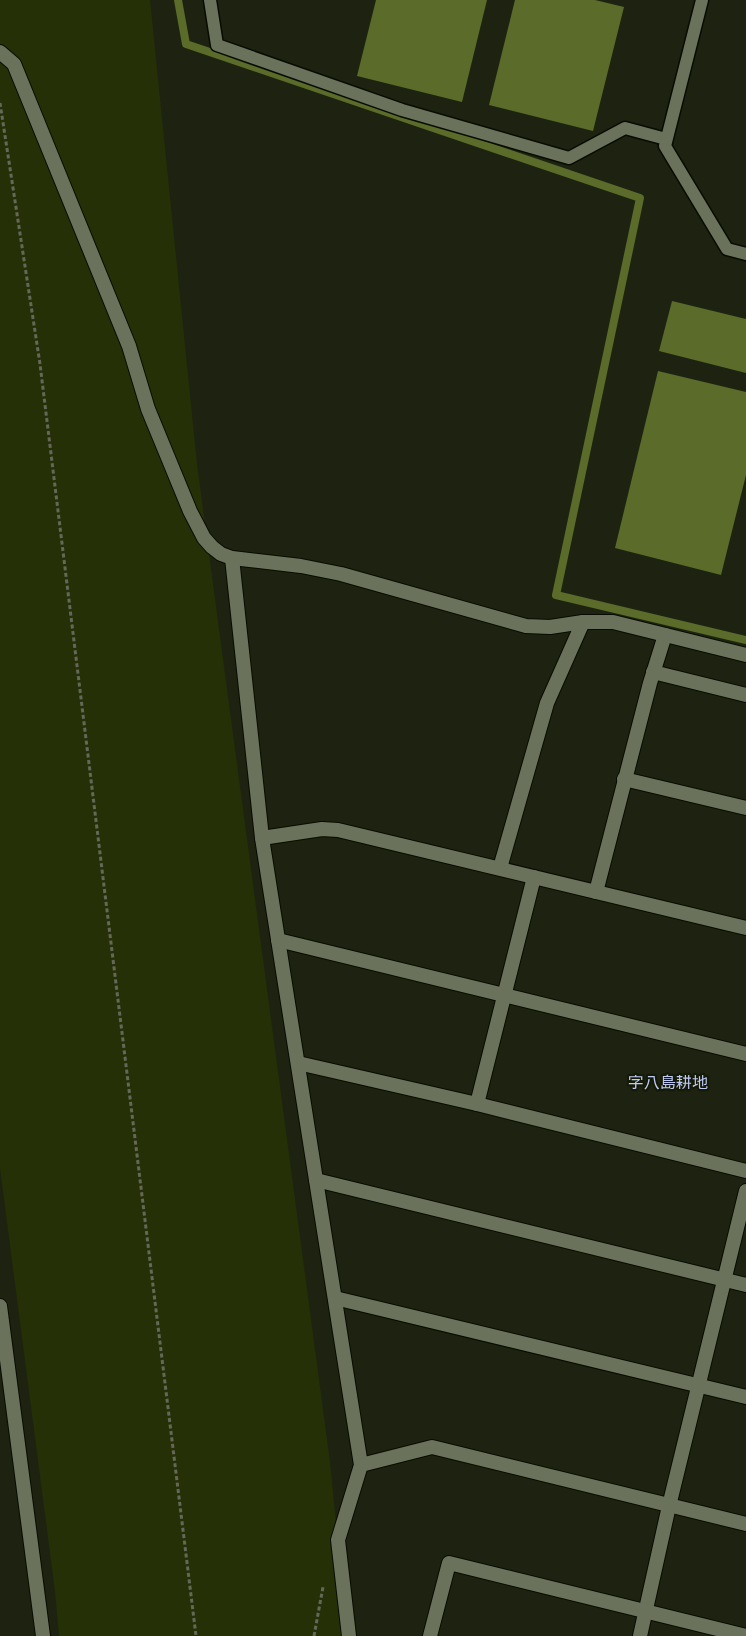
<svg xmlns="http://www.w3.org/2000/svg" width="746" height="1636" font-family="'Sofia Sans Condensed','Noto Sans JP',sans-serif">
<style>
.green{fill:#263007}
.water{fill:#5a6b2a}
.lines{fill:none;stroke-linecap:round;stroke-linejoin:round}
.stream{stroke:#5a6b2a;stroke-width:8}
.service-casing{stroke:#080c00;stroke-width:15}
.minor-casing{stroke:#080c00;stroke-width:16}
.tertiary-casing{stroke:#080c00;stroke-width:16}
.path{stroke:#636858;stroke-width:3;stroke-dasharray:4 2.5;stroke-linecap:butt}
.service{stroke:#6b725c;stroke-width:12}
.minor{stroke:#6b725c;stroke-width:14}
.tertiary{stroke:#6b725c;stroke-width:14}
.labels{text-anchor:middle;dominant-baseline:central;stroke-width:4.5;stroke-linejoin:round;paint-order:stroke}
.neighbourhood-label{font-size:16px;fill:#becaf4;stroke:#141a07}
</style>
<rect width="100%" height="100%" fill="#1d2310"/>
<path class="green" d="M0,0H150L197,464L330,1462L347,1636H59L55,1591L0,1168Z"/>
<g class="water">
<path d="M376,0H487L462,102L357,76Z"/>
<path d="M515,0H595L624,7L593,131L489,105Z"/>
<path d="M672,301L746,319V373L659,351Z"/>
<path d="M658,371L746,392V475L721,575L615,548Z"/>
</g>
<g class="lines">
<path class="stream" d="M178,0L186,44L640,198L556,595L746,640"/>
<defs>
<g id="service">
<path d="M210,0L217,45L402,110L569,158L625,128L666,139"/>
<path d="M702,0L665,146L727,249L746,254"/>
</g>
<g id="minor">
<path d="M0,52L14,64L129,346L148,409L190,511L204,538L212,547L221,554L232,558L301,566L341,574L526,626L550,627L583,622"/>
<path d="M232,558L262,838L361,1465L338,1540L349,1636"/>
<path d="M653,672L746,695"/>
<path d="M624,779L746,808"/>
<path d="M262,838L322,829L338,830L746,928"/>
<path d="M500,868L547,703L583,622"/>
<path d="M596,892L650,683L665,635"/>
<path d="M278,940L746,1054"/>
<path d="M298,1063L477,1104L746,1171"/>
<path d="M477,1104L534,877"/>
<path d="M316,1180L746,1285"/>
<path d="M335,1298L746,1397"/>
<path d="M0,1306L43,1636"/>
<path d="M361,1465L432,1447L746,1524"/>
<path d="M430,1636L449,1563L746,1636"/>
<path d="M640,1636L669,1506L746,1191"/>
</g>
<path id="tertiary" d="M583,622H613L746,655"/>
</defs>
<use href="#service" class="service-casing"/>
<use href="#minor" class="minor-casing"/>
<use href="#tertiary" class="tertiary-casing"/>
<g class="path">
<path d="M0,103L40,364L196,1636"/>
<path d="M314,1636L323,1587"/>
</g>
<use href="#service" class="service"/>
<use href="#minor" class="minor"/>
<use href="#tertiary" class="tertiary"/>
</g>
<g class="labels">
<g class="neighbourhood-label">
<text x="668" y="1083">字八島耕地</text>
</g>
</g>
</svg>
